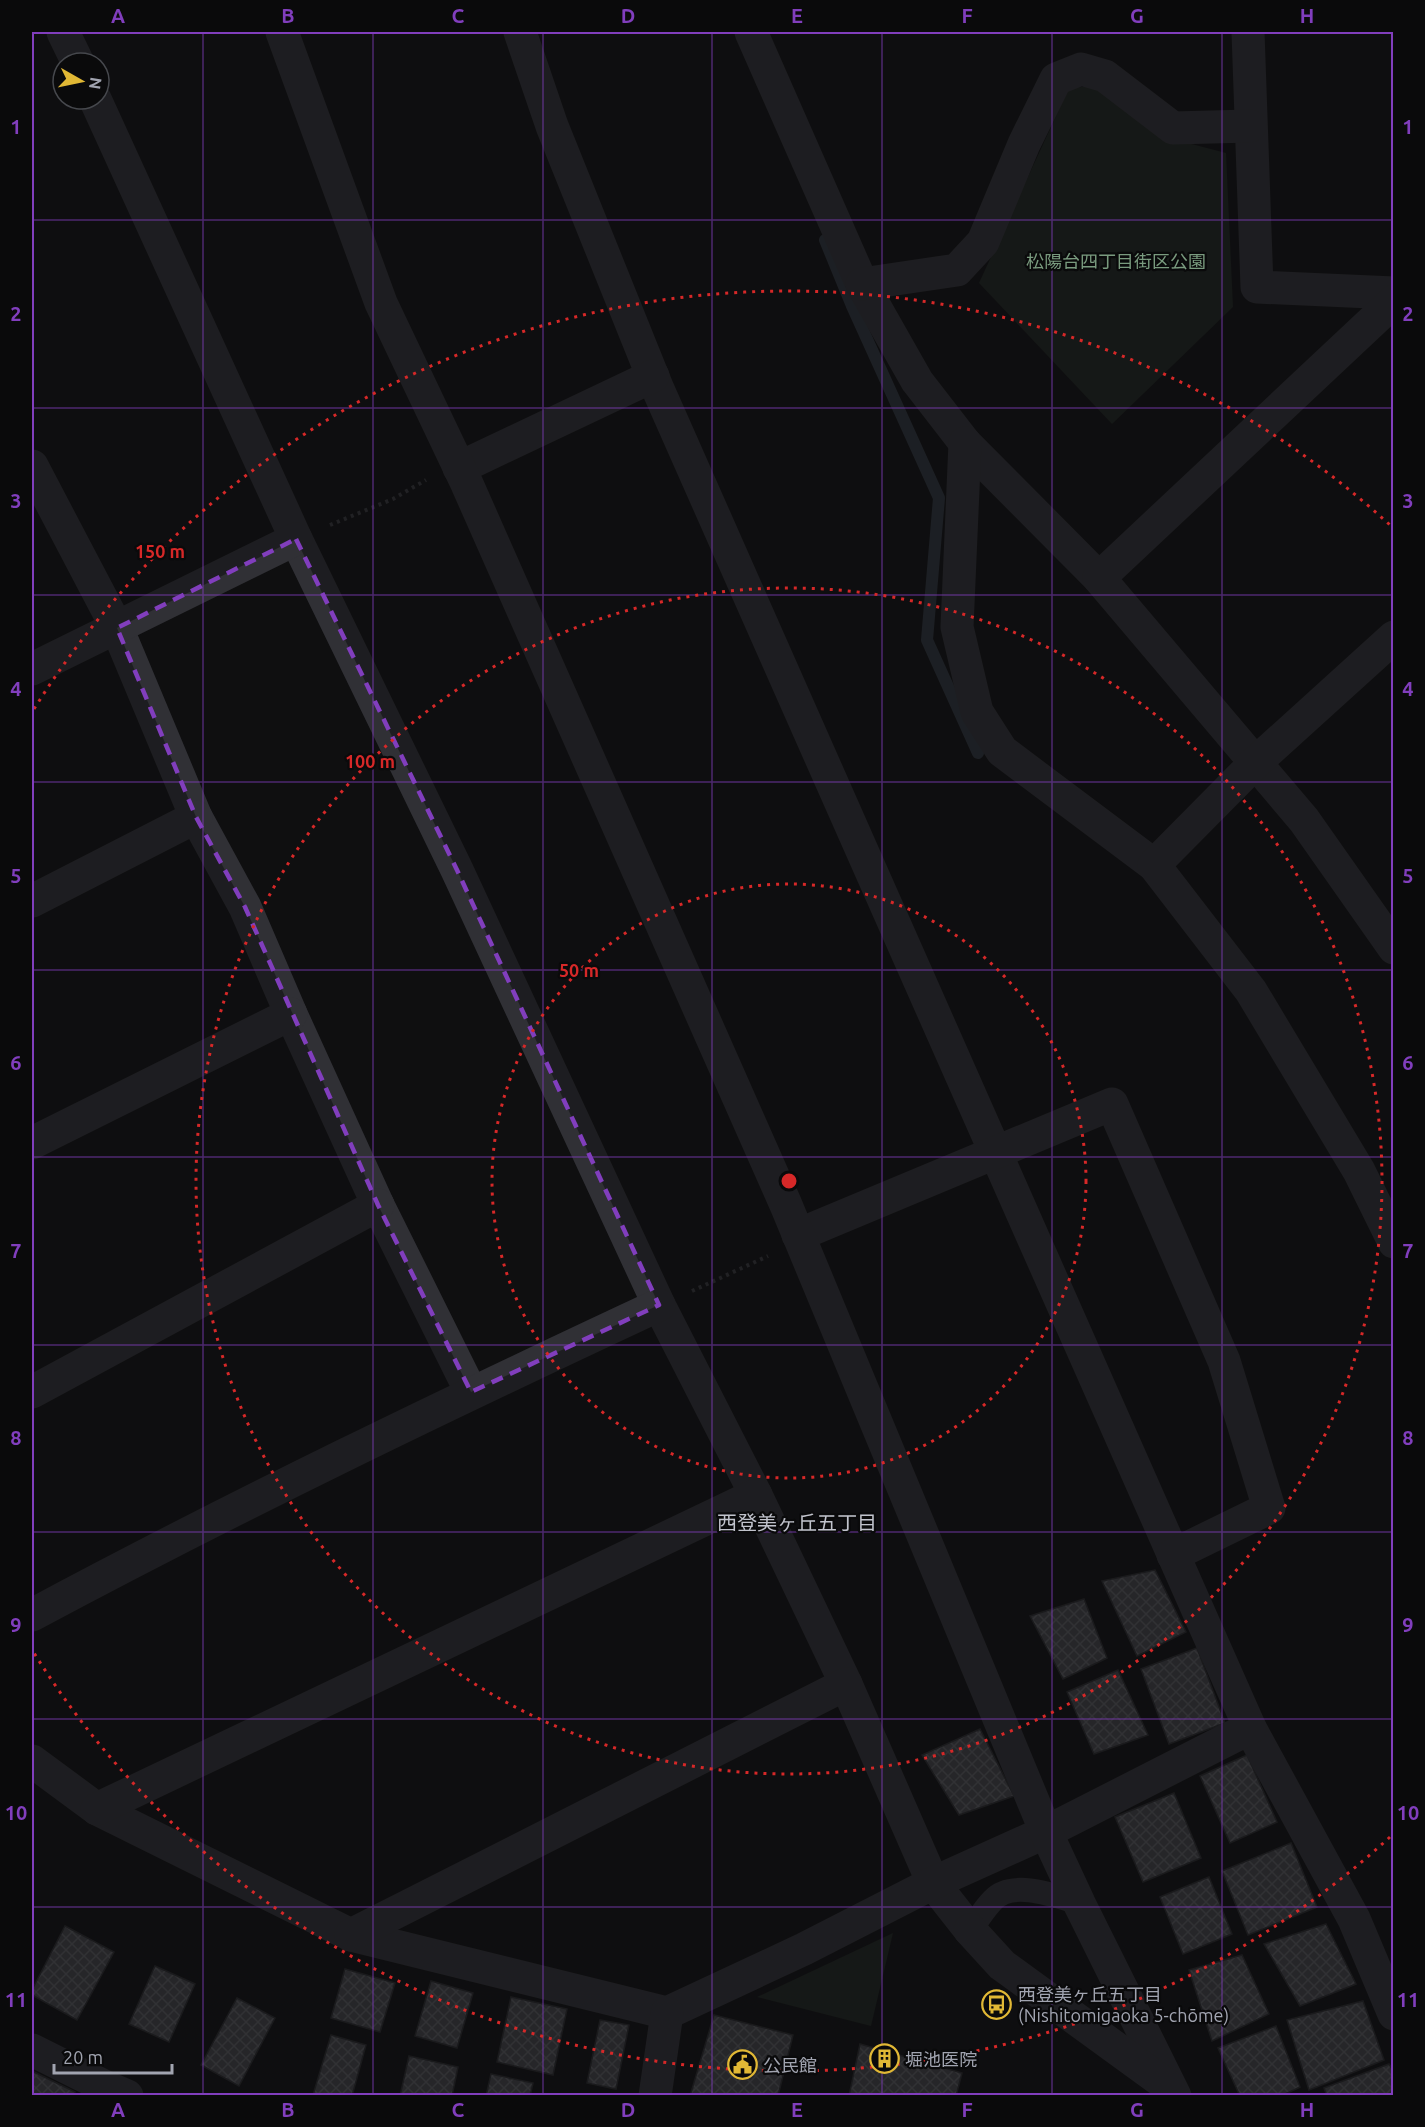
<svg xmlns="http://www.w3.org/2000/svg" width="1425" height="2127" font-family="Ubuntu,'Noto Sans JP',sans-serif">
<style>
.green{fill:#1e241f}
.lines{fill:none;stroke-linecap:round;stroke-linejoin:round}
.stream{stroke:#2e343c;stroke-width:12}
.building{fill:url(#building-cross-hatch);stroke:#29292c;stroke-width:1.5}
.path{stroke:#38393d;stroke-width:4;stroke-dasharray:3 4.5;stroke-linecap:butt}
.service{stroke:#303035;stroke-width:24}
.minor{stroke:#303035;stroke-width:33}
.tertiary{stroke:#303035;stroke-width:33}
.marked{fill:none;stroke:#813ebd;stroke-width:4.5;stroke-dasharray:12 8;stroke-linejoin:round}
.grid{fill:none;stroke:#813ebd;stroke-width:1.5;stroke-opacity:0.55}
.ring{fill:none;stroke:#d62828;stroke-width:3;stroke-dasharray:3 6}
.labels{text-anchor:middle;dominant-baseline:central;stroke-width:4.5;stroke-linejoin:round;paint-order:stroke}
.park-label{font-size:18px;fill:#799a7e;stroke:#0a0a0b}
.poi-label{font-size:18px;fill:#a1a4b0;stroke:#0a0a0b;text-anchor:start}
.neighbourhood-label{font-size:20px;fill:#c1c3cc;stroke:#0a0a0b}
.centre{fill:#d62828;stroke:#0a0a0b;stroke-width:3}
.ring-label{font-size:18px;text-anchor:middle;font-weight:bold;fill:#d62828;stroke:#0a0a0b;stroke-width:4.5;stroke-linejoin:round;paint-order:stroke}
.neatline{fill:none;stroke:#813ebd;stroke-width:2}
.grid-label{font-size:20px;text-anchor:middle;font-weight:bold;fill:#813ebd}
</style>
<defs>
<pattern id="building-cross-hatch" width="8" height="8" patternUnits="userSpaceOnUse" patternTransform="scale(1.5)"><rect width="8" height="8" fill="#434448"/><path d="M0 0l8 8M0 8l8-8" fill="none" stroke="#5b5c60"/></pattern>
</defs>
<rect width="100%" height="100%" fill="#0f0f10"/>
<g class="green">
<path d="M1093,86L1161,136L1226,153L1233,307L1112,424L979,283L1069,88Z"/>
<path d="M893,1933L871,2026L757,1997Z"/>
</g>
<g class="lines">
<path class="stream" d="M825,240L852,306L939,498L927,640L978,753"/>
</g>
<g class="building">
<path d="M1155,1570L1186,1632L1137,1656L1102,1581Z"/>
<path d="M1084,1599L1107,1658L1063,1679L1030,1616Z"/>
<path d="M1197,1648L1225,1723L1169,1744L1141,1669Z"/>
<path d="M1118,1670L1148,1735L1094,1754L1067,1692Z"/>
<path d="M980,1729L1014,1796L959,1815L922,1755Z"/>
<path d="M1247,1755L1277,1822L1230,1843L1200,1776Z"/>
<path d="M1174,1793L1201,1858L1143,1882L1115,1817Z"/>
<path d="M1291,1843L1317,1907L1248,1935L1222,1871Z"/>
<path d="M1209,1877L1232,1934L1183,1954L1160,1897Z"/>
<path d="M1326,1924L1356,1984L1300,2006L1264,1944Z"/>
<path d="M65,1926L114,1952L77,2020L32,1995V1990Z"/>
<path d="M1242,1955L1269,2014L1212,2041L1189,1970Z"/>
<path d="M155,1966L195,1984L169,2042L129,2024Z"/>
<path d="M345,1969L395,1983L380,2032L331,2018Z"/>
<path d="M431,1981L473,1993L457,2048L415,2036Z"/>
<path d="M511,1997L567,2009L553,2075L497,2062Z"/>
<path d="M237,1998L275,2018L239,2086L201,2065Z"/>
<path d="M1363,2001L1384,2060L1309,2090L1287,2020Z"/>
<path d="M714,2015L793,2035L778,2096H690Z"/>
<path d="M600,2020L629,2025L616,2089L587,2083Z"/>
<path d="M1276,2026L1300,2087L1281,2096H1240L1218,2048Z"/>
<path d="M331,2035L366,2045L352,2096L313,2095Z"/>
<path d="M860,2044L962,2073L956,2096H849Z"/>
<path d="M409,2056L458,2067L452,2096H400Z"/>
<path d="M1389,2064L1394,2072V2096H1327L1324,2088Z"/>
<path d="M32,2071L75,2092L74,2096H32Z"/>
<path d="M491,2074L533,2083L530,2096H486Z"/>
</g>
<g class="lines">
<g class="path">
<path d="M330,525L393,499L426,480"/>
<path d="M692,1291L768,1256"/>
</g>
<path class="service" d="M970,1930C978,1920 984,1909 993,1900C1012,1879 1056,1896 1079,1903"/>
<g class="minor">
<path d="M63,32L78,63"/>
<path d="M520,32L552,126L657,387L1250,1728L1354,1919L1394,2014"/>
<path d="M751,32L862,284L917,381L965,443L1099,578"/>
<path d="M1248,32L1257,287L1394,293"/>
<path d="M95,99L296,539L457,870L659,1305L756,1495L846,1684L933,1883L970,1930"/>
<path d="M862,284L957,270L983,242L1024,144L1056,79L1081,69L1105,76L1173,128L1250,126"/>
<path d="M1394,301L1099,578L1304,820L1394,948"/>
<path d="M965,443L957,627L977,712L1002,751L1154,865"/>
<path d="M32,466L117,628L196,817L245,907L291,1014L378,1205L471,1392"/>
<path d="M459,468L653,376"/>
<path d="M1394,637L1255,763L1154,865L1251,991L1359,1171L1394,1242"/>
<path d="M32,669L296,539"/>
<path d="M32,901L196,817"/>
<path d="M32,1143L291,1014"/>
<path d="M798,1235L1112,1104L1224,1361L1269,1508L1173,1555"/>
<path d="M32,1392L378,1205"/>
<path d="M32,1761L97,1809L351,1935L667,2013L804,1949L933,1883L1046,1832L1250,1728"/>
<path d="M97,1809L756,1495"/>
<path d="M351,1935L846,1684"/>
<path d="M32,2050L106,2087L127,2096"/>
<path d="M655,2096L667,2013"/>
</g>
<g class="tertiary">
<path d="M282,32L381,303L467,484L786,1205L1046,1832L1079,1903L1175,2096"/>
<path d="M32,1615C237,1505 447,1404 659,1305"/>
<path d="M970,1930L1002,1965L1168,2086"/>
</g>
</g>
<path d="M0 0H1425V2127H0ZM296,539L457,870L659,1305L471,1392L378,1205L245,907L196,817L117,628Z" fill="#0f0f10" fill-opacity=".55" fill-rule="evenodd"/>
<path class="marked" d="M296,539L457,870L659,1305L471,1392L378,1205L245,907L196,817L117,628Z"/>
<path class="grid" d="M203,32V2096M373,32V2096M543,32V2096M712,32V2096M882,32V2096M1052,32V2096M1222,32V2096M32,220H1394M32,408H1394M32,595H1394M32,782H1394M32,970H1394M32,1157H1394M32,1345H1394M32,1532H1394M32,1719H1394M32,1907H1394"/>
<g class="ring">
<circle cx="789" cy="1181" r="297"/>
<circle cx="789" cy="1181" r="593"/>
<path d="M1390 1837A890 890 0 0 1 34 1653M34 709A890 890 0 0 1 1390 525"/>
</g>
<defs>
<symbol id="bus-ring" viewBox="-11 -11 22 22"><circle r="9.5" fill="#0a0a0b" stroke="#e1b835" stroke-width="1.5"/><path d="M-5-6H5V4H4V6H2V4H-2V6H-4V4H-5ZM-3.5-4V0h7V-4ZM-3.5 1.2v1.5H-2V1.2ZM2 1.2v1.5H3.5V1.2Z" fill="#e1b835"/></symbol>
<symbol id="building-ring" viewBox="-11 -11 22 22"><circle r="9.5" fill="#0a0a0b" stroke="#e1b835" stroke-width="1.5"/><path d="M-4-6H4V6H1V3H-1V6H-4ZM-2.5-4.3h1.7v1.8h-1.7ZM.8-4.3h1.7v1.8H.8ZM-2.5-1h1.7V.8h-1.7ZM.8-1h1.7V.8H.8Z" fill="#e1b835"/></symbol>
<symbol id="civic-ring" viewBox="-11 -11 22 22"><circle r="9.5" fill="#0a0a0b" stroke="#e1b835" stroke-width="1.5"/><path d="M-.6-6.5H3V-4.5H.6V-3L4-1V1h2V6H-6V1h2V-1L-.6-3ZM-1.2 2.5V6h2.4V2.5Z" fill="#e1b835"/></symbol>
</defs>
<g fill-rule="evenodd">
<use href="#bus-ring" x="980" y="1988" width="33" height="33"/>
<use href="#building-ring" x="868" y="2042" width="33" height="33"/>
<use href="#civic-ring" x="726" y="2048" width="33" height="33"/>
</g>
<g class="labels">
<g class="park-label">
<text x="1116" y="261">松陽台四丁目街区公園</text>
</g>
<g class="poi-label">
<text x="1018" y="1994">西登美ヶ丘五丁目<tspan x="1018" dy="21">(Nishitomigaoka 5-chōme)</tspan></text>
<text x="905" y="2059">堀池医院</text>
<text x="763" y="2065">公民館</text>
</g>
<g class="neighbourhood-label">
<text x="797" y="1522">西登美ヶ丘五丁目</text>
</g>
</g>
<circle cx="789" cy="1181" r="9" class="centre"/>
<g class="ring-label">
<text x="160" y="558">150 m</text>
<text x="370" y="768">100 m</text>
<text x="579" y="977">50 m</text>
</g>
<rect width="1425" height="2127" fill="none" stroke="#0a0a0b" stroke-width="66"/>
<g transform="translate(81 81) rotate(99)"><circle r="28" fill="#0a0a0b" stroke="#46484d" stroke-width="1.5"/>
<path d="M0-4.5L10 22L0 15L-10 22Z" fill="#e1b835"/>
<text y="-9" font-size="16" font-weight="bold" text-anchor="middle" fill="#a1a4b0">N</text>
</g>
<path d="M54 2064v9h118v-9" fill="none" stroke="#a1a4b0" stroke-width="3"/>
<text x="63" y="2064" font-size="18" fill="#a1a4b0" stroke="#0a0a0b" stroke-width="4.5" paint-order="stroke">20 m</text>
<rect x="33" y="33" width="1359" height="2061" class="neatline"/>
<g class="grid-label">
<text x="118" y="23">A</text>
<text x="288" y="23">B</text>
<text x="458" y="23">C</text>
<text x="628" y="23">D</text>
<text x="797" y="23">E</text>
<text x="967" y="23">F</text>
<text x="1137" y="23">G</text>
<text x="1307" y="23">H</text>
<text x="16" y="134">1</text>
<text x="1408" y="134">1</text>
<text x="16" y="321">2</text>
<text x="1408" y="321">2</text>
<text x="16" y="508">3</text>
<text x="1408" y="508">3</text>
<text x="16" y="696">4</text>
<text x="1408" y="696">4</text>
<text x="16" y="883">5</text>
<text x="1408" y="883">5</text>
<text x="16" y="1070">6</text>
<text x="1408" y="1070">6</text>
<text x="16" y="1258">7</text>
<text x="1408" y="1258">7</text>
<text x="16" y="1445">8</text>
<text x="1408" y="1445">8</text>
<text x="16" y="1632">9</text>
<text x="1408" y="1632">9</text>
<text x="16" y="1820">10</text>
<text x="1408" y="1820">10</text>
<text x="16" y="2007">11</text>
<text x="1408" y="2007">11</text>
<text x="118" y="2117">A</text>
<text x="288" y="2117">B</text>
<text x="458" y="2117">C</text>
<text x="628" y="2117">D</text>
<text x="797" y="2117">E</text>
<text x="967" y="2117">F</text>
<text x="1137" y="2117">G</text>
<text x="1307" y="2117">H</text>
</g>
</svg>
